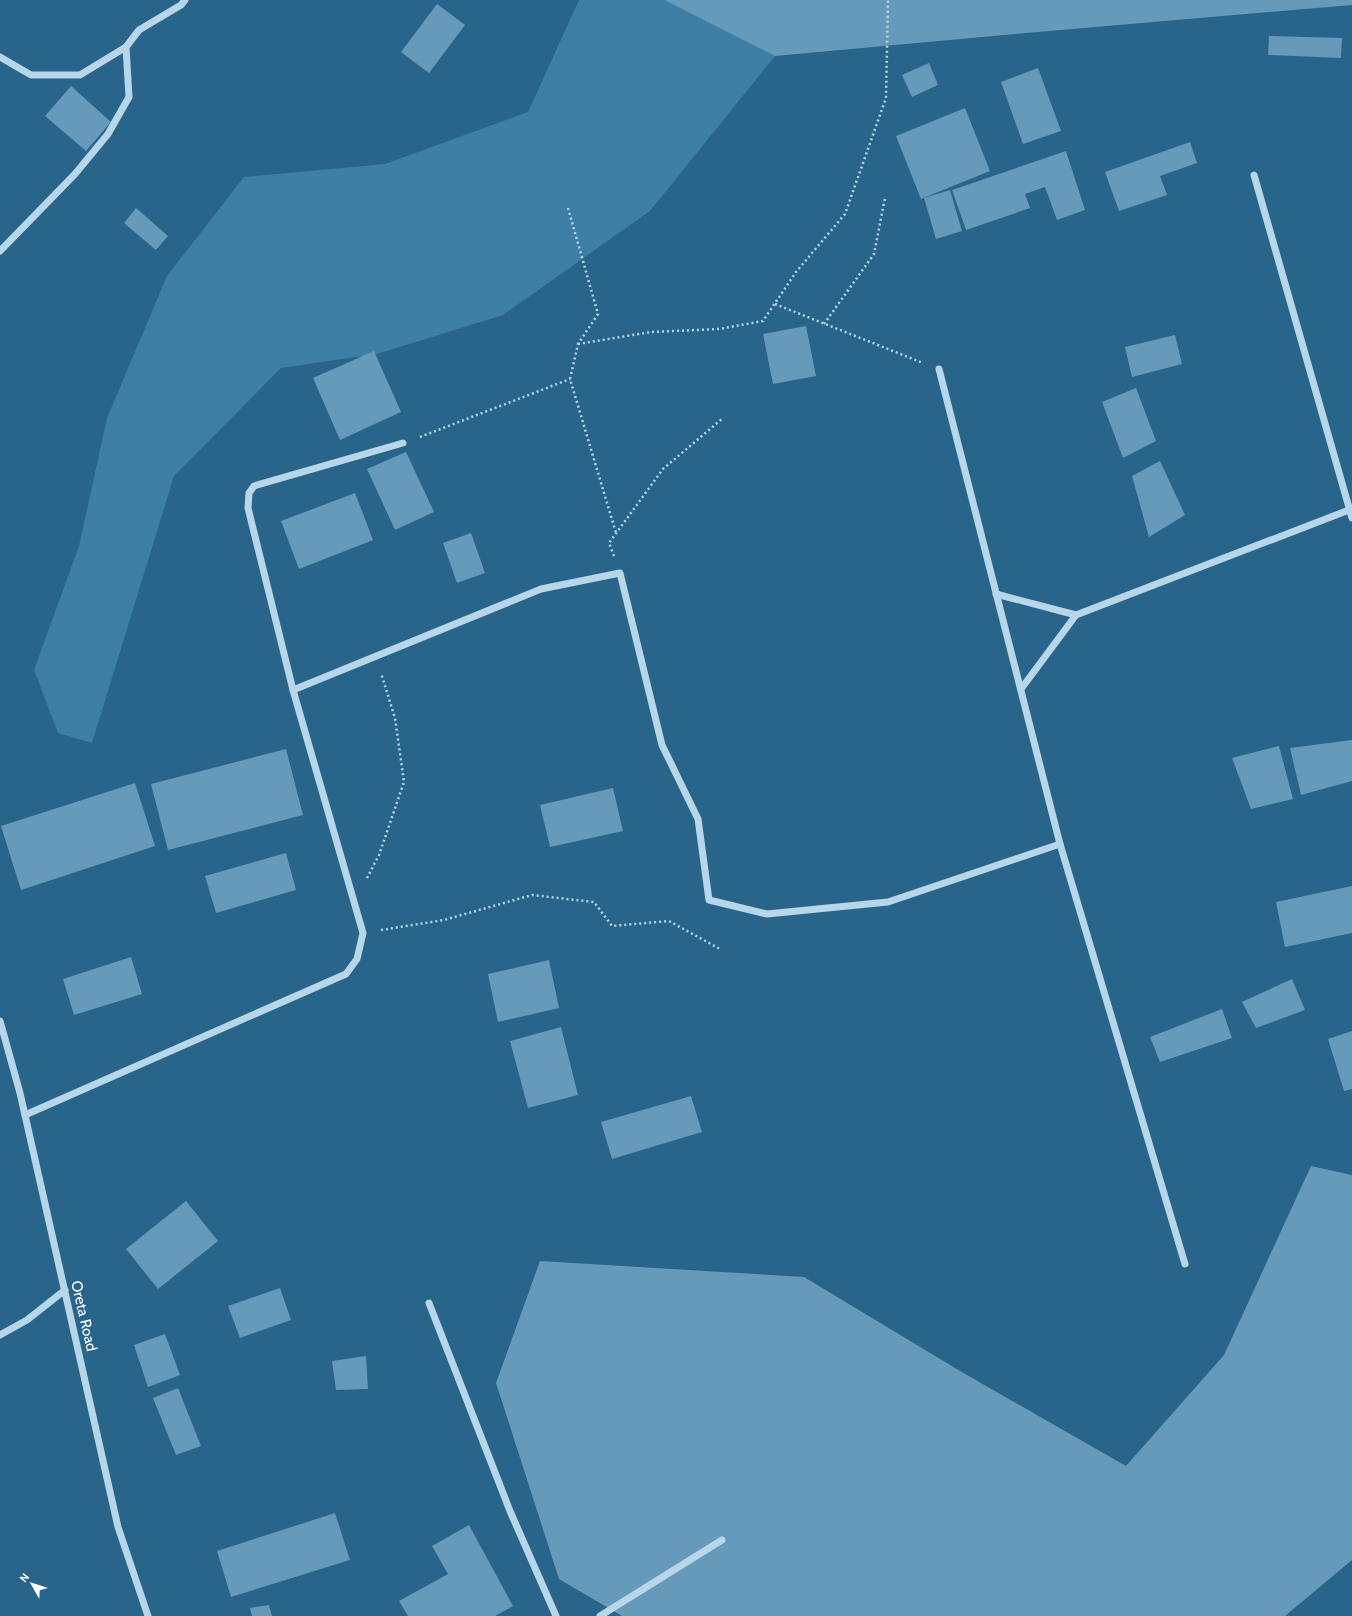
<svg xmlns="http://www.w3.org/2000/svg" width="1352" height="1616" font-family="Cabin,sans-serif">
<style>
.green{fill:#3e7fa6}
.building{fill:#659aba}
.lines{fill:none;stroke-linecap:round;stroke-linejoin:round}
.path{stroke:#b7d6e9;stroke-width:2.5;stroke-dasharray:2 3;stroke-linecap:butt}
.minor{stroke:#b7d6e9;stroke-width:7}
.labels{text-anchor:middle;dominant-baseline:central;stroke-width:4;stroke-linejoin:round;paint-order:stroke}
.street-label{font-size:15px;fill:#fff;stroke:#29648a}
</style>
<rect width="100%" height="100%" fill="#29648a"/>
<path class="green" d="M579,0H664L775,56L650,211L503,315L377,354L281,368L174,476L92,743L58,733L34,670L79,546L107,418L167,276L244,177L385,164L528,112Z"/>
<g class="building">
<path d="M664,0H1352V5L1026,33L775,56Z"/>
<path d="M437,4L465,25L429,73L401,52Z"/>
<path d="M1269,36L1342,38L1341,58L1268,55Z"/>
<path d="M929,63L938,85L912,97L902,75Z"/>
<path d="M1038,68L1061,131L1023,144L1001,82Z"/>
<path d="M71,86L111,122L86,151L45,116Z"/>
<path d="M965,108L990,171L921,199L896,136Z"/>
<path d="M1190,142L1197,163L1160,176L1167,195L1119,211L1105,172Z"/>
<path d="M1066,151L1085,210L1057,220L1045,187L1025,194L1030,208L966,230L952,190Z"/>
<path d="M950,190L962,231L936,239L924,198Z"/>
<path d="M136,208L168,236L156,250L124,223Z"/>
<path d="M806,326L816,376L773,384L763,334Z"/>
<path d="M1175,335L1182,364L1132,377L1125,347Z"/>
<path d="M374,351L401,412L340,440L313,378Z"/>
<path d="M1136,388L1156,441L1123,458L1102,402Z"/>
<path d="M406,452L434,512L395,530L367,469Z"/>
<path d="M1160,461L1185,515L1149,537L1132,476Z"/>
<path d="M355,493L373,540L299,569L281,521Z"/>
<path d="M471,533L485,573L457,583L443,543Z"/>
<path d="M1352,740V781L1301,795L1290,748Z"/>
<path d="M1279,746L1293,799L1251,809L1232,758Z"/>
<path d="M286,749L303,815L168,850L151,784Z"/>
<path d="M135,783L155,846L21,890L1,826Z"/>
<path d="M613,788L623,831L550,847L540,805Z"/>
<path d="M286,853L296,890L216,913L205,876Z"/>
<path d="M1352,886V933L1285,947L1276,902Z"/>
<path d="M131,957L142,994L74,1015L63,979Z"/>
<path d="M549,960L559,1008L498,1022L488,974Z"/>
<path d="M1292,979L1305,1010L1256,1028L1242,1002Z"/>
<path d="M1222,1009L1232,1038L1160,1062L1150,1037Z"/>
<path d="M561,1027L578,1095L528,1108L510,1041Z"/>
<path d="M1352,1031V1089L1344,1091L1328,1039Z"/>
<path d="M691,1096L702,1132L612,1159L601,1122Z"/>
<path d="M1311,1166L1352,1175V1560L1285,1616H622L559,1579L496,1383L540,1261L804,1277L960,1371L1126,1466L1224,1355Z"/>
<path d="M186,1201L218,1241L158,1289L126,1249Z"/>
<path d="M280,1288L291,1320L240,1338L228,1306Z"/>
<path d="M165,1334L180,1375L148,1387L134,1345Z"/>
<path d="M366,1356L368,1389L336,1390L332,1361Z"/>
<path d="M178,1388L201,1446L176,1455L153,1398Z"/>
<path d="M335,1513L350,1560L231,1597L217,1551Z"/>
<path d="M469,1525L513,1606L495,1616H408L399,1601L448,1574L432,1546Z"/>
<path d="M269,1605L272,1616H252L250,1608Z"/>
</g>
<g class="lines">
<g class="path">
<path d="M568,208L598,314L578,344L570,379L616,533"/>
<path d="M775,304L923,363"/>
<path d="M824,324L874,254L885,198"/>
<path d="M578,344L651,332L719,329L763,321L796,272L845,214L886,98L888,0"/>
<path d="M420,437L570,379"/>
<path d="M614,556L609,543L663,469L723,418"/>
<path d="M367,878L379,855L404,782L395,718L381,673"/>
<path d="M381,930L444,920L532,895L594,902L612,926L669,921L720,949"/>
</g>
<g class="minor">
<path d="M0,57L31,75H80L126,47"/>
<path d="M1254,175L1352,518"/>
<path d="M0,251L75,174L108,134L129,97L126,47L139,30L181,5L185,0"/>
<path d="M939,369L1060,844L1185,1264"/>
<path d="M996,594L1076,615L1349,510"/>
<path d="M1021,689L1076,615"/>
<path d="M293,690L541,589L620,573L662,745L698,819L709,900L767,914L888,902L1060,844"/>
<path d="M0,1021L20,1093L118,1527L148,1616"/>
<path d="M25,1115L346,974L357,959L363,933L293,690L248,508L249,493L254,486L403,443"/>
<path d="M429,1303L510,1511L556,1616"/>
<path d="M0,1335L27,1320L65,1290"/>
<path d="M600,1616L722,1540"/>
</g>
</g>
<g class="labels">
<g class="street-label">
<text transform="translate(84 1316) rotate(77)">Oreta Road</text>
</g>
</g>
<g transform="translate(32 1584) rotate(309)" stroke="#29648a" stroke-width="3" paint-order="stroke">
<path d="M0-3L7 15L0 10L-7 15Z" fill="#ffffff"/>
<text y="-6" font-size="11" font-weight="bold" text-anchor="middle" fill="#ffffff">N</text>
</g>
</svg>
